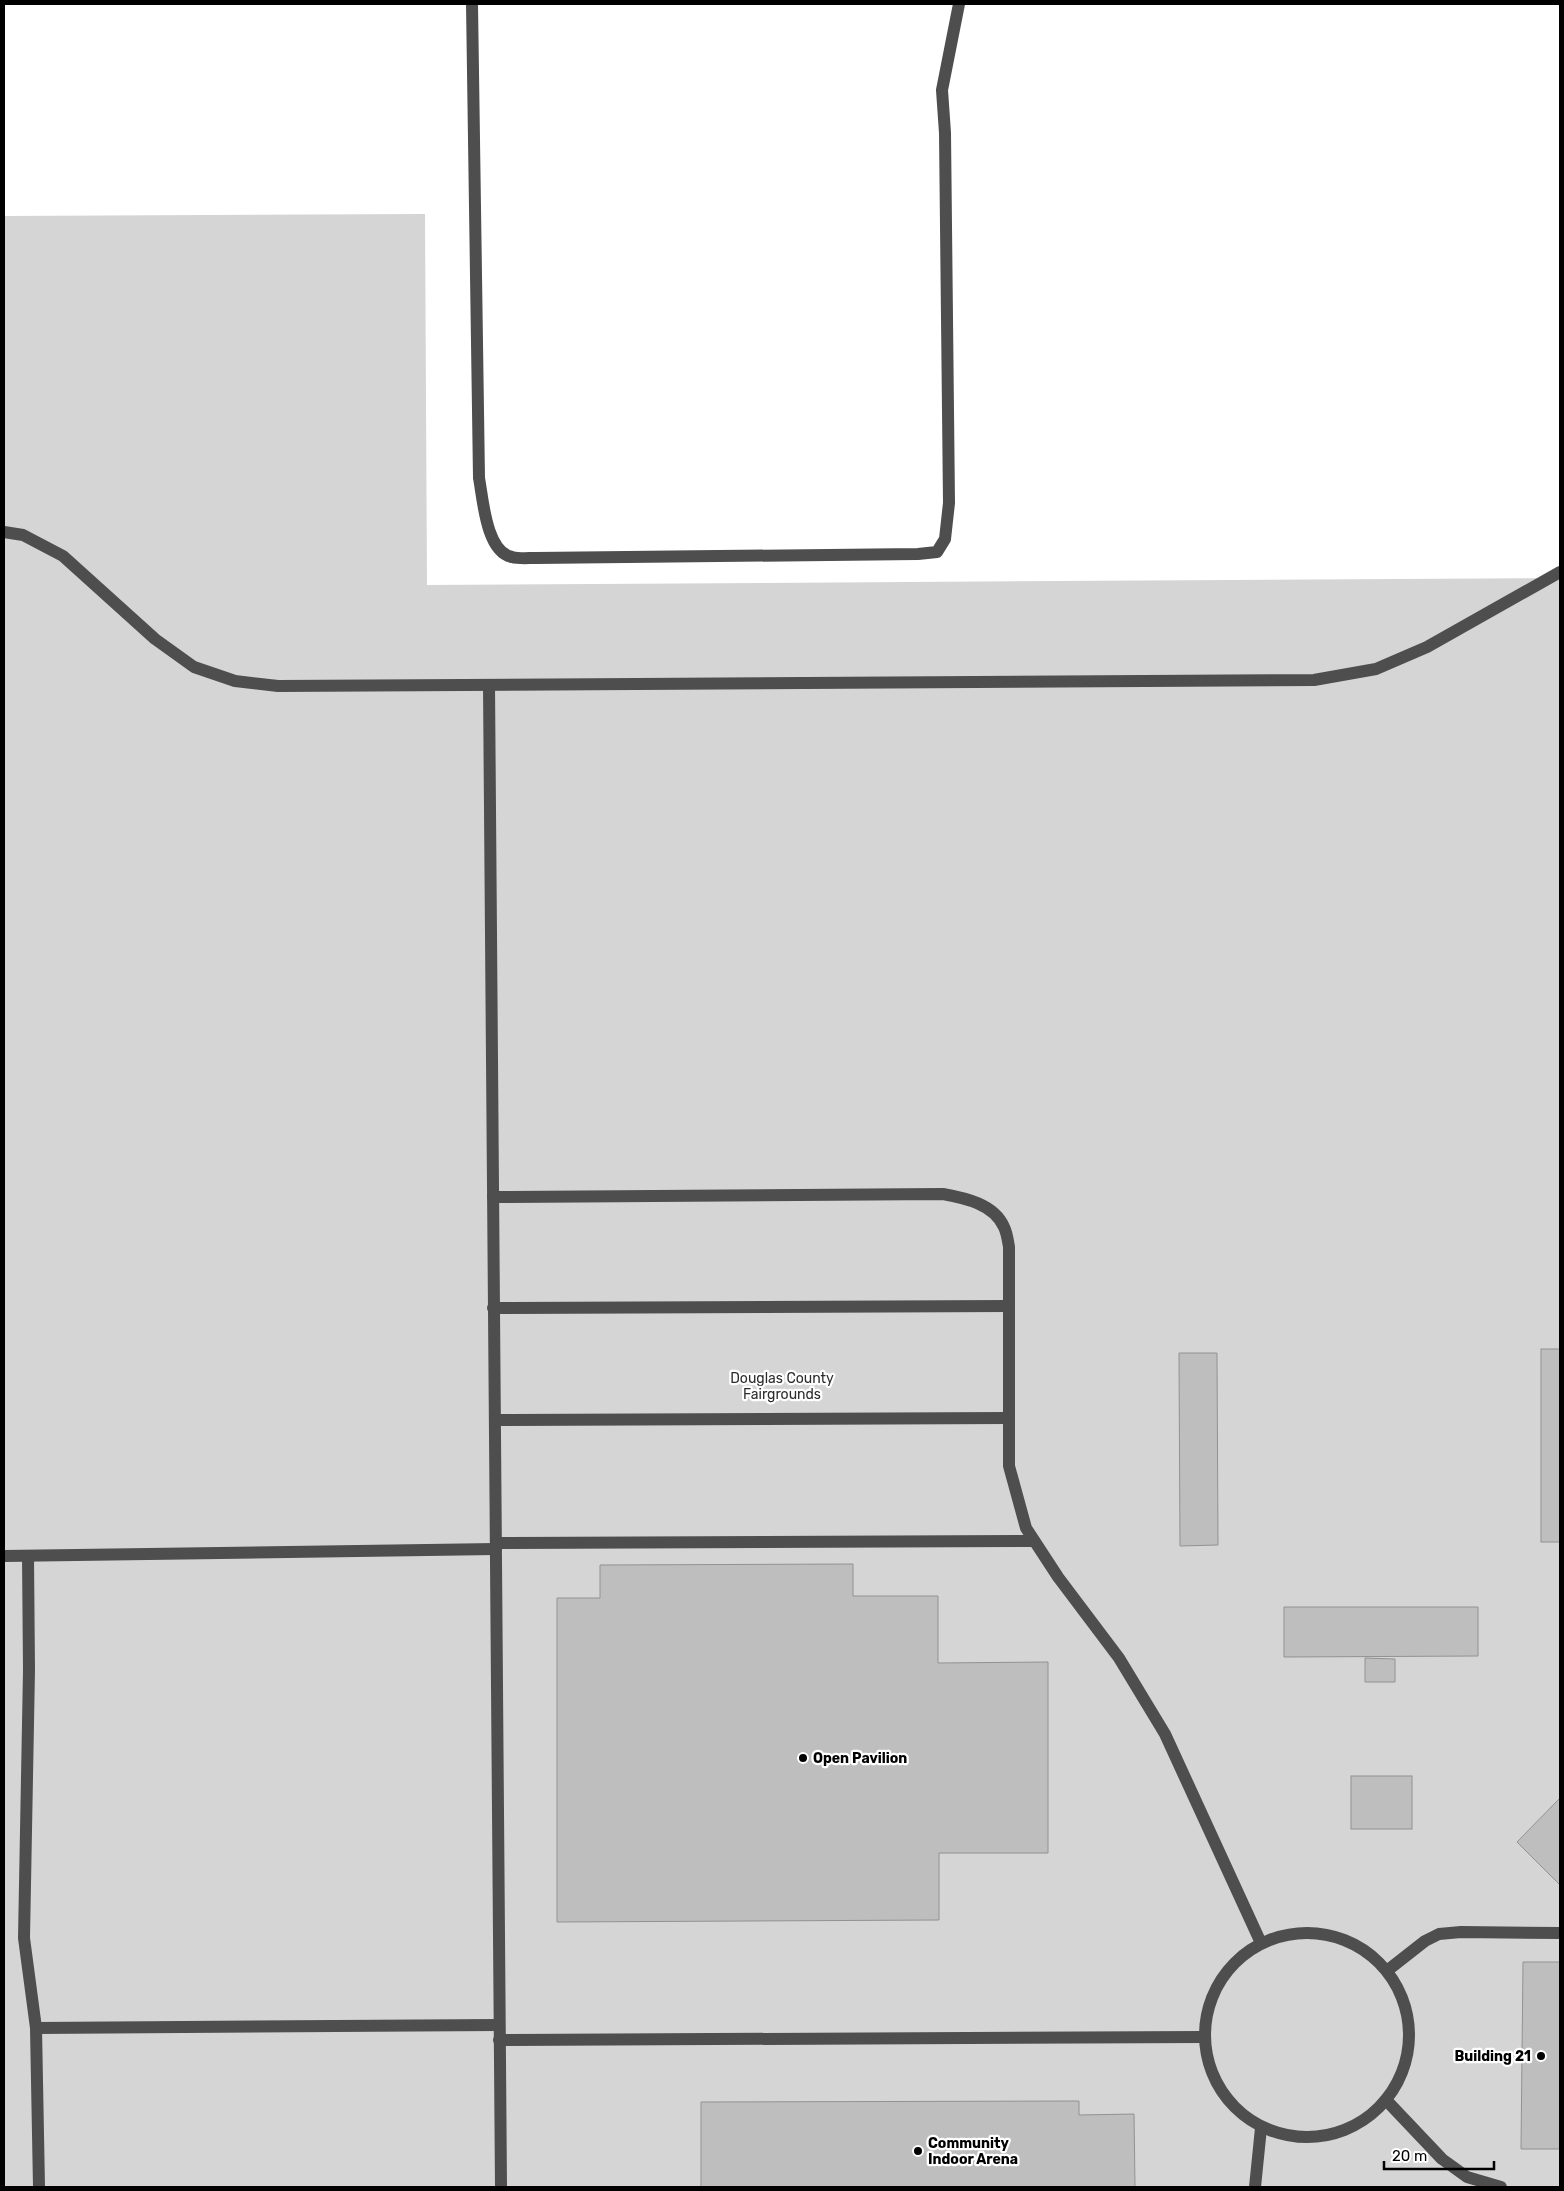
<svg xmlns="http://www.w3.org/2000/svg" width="1564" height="2191" font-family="Rubik,sans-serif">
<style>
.green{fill:#d5d5d5}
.building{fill:#bebebe;stroke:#929292}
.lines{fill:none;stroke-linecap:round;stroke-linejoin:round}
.minor{stroke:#4e4e4e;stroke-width:12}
.poi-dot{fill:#000;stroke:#fff;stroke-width:2}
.labels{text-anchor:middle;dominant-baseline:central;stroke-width:4.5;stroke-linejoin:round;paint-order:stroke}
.park-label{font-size:14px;fill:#2c2c2c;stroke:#fff}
.poi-label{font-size:14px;font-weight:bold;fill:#000;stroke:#fff;text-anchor:start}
</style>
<rect width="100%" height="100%" fill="#fff"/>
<path class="green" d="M425,214L427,585L1560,578V2187H4V216Z"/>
<g class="building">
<rect x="1541" y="1349" width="19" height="193"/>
<path d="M1179,1353H1217L1218,1545L1180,1546Z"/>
<path d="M853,1564V1596H938V1663L1048,1662V1853H939V1920L557,1922V1598H600V1565Z"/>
<path d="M1284,1607H1478V1656L1284,1657Z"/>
<path d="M1365,1658L1395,1659V1682H1365Z"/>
<rect x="1351" y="1776" width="61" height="53"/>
<path d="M1560,1798V1885L1517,1842Z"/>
<path d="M1523,1962H1560V2149H1521Z"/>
<path d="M1079,2101V2115L1134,2114L1135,2187H701V2102Z"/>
</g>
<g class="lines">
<g class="minor">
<path d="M472,4L479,478C483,499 486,552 512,557C519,559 528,558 535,558L918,554L937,552L945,539L949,503L945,133L942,90L959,4"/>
<path d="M4,532L23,535L63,556L155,639L194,667L235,681L278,686L1314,680L1376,669L1427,647L1560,572"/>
<path d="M489,685L501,2187"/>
<path d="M493,1197L943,1194C965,1198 994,1204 1004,1227C1007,1233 1008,1241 1009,1247V1466L1026,1528L1058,1577L1119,1658L1165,1734L1261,1943"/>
<path d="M493,1308L1009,1306"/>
<path d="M495,1420L1009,1418"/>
<path d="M496,1543L1034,1541"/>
<path d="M4,1556L496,1549"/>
<path d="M28,1556L29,1670L24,1938L36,2028L39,2187"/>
<circle cx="1307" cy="2035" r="102"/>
<path d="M1388,1970L1425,1941L1439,1934L1461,1932L1560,1933"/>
<path d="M36,2028L499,2025"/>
<path d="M499,2040L1205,2037"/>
<path d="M1387,2101L1442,2159L1467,2177L1501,2187"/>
<path d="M1255,2187L1261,2128"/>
</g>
</g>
<g class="poi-dot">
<circle cx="803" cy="1758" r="5"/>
<circle cx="1541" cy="2056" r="5"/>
<circle cx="918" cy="2151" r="5"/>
</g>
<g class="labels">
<g class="park-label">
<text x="782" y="1378">Douglas County<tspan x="782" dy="16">Fairgrounds</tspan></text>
</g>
<g class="poi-label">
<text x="813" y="1758">Open Pavilion</text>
<text x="1531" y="2056" text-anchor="end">Building 21</text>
<text x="928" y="2143">Community<tspan x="928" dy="16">Indoor Arena</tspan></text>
</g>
</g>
<rect width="1564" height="2191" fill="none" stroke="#000000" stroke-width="10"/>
<path d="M1384 2161v8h110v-8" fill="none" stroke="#000000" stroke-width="2.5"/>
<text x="1392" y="2161" font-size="15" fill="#000000" stroke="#ffffff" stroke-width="4" paint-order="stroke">20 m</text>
</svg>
